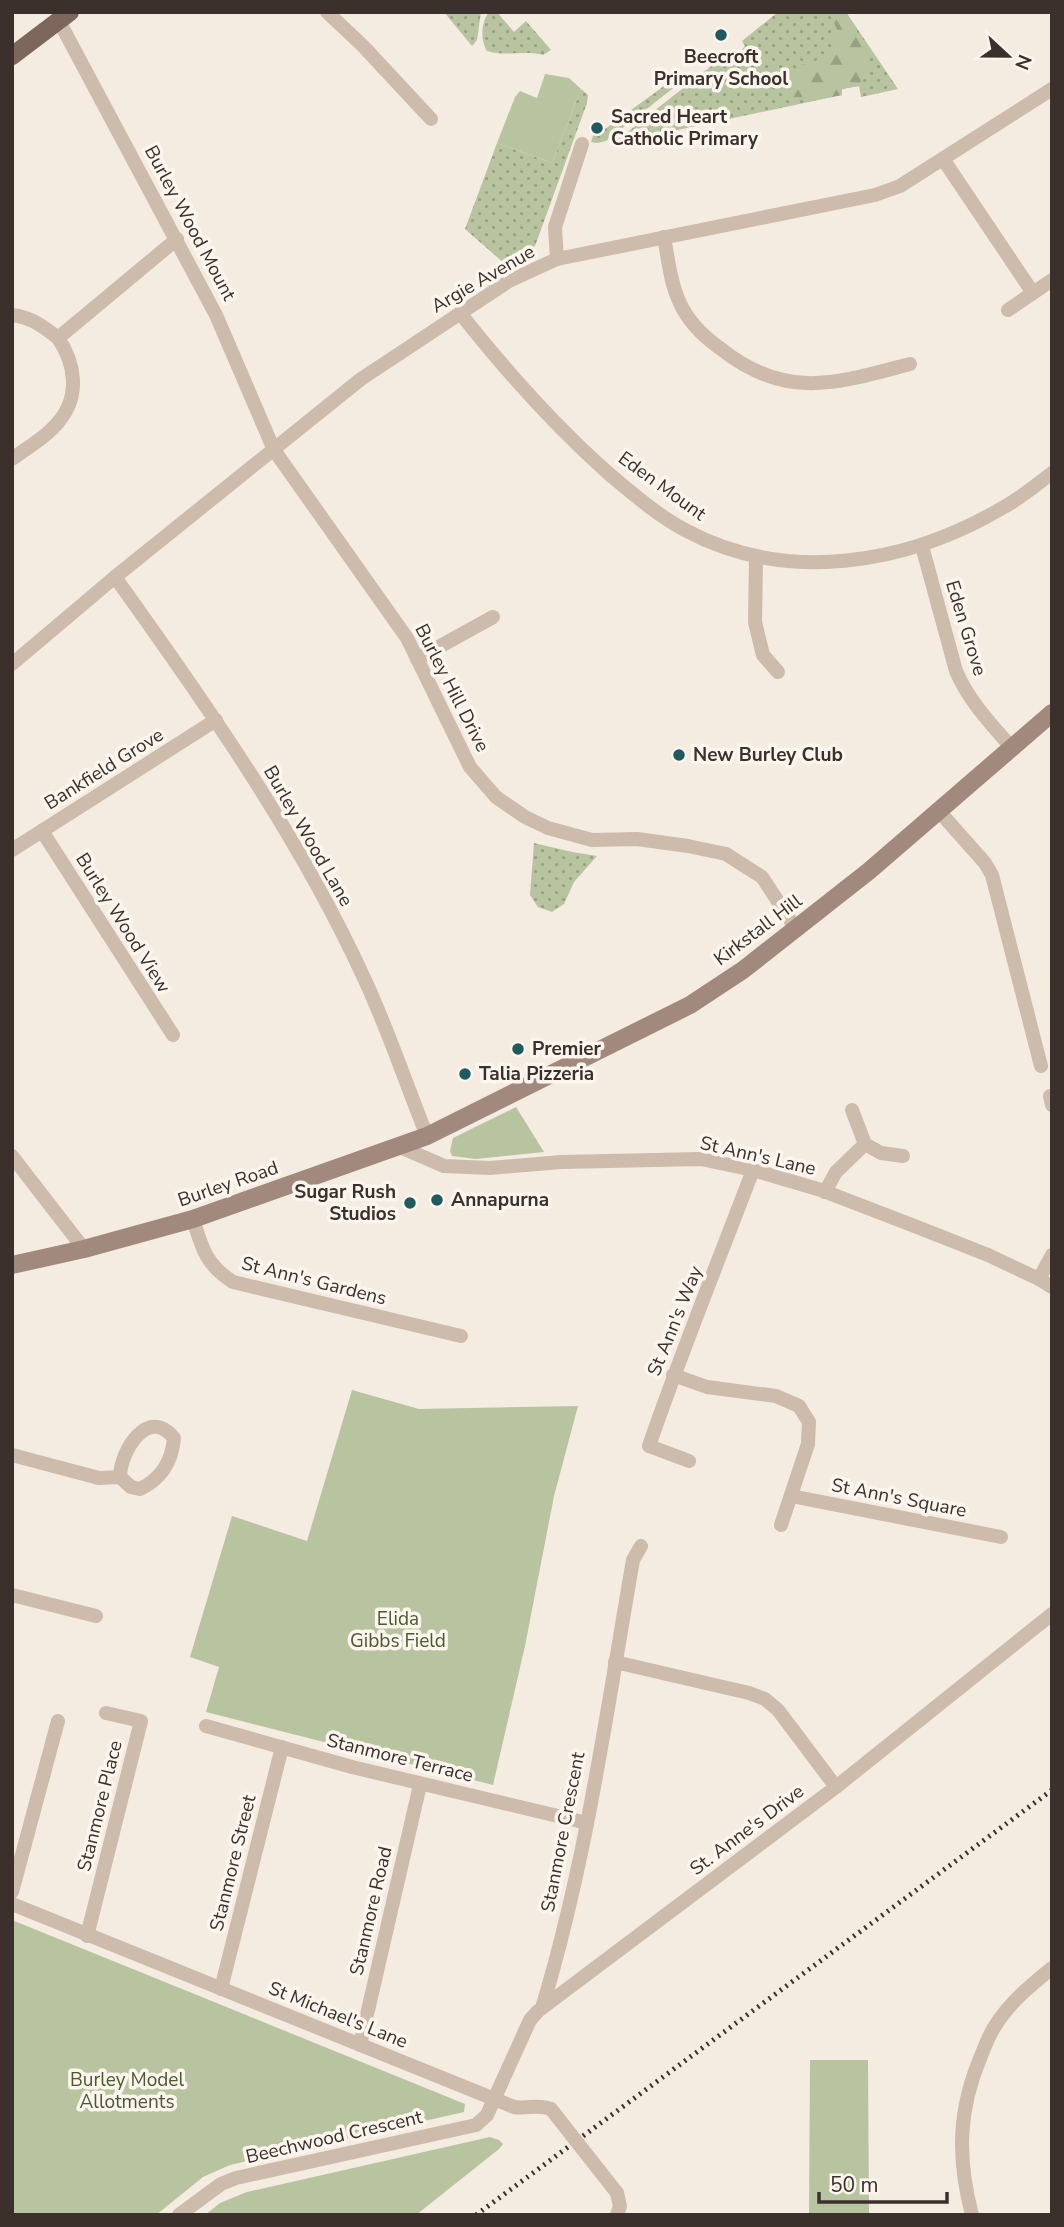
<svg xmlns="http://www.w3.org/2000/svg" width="1064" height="2227" font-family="'Nunito Sans',sans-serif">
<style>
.grass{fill:url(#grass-dots)}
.forest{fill:url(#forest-firs)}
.green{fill:#b8c4a0}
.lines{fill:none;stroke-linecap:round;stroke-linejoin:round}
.street{stroke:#cdbbac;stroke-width:14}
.secondary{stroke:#a18a7d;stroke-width:18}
.primary{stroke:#7d675c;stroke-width:18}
.rail{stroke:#3b302b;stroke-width:5;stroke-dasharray:2 5;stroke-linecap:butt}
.street-bridge{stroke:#cdbbac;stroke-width:14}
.poi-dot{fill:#1f5a5e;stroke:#fbf5ee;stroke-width:2.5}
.labels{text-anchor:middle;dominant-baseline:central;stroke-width:7;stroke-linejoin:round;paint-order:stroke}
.poi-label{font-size:19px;font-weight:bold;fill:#3b302b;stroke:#fbf5ee;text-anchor:start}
.street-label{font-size:19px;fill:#3b302b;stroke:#fbf5ee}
.park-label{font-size:19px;fill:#4a5a2e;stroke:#fbf5ee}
</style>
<defs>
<pattern id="grass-dots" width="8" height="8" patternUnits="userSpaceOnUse" patternTransform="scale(1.75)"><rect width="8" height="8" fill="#b8c4a0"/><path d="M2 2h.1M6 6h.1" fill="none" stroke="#97a083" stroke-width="1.8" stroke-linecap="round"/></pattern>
<pattern id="forest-firs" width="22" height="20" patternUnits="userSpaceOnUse" patternTransform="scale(1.75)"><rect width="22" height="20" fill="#b8c4a0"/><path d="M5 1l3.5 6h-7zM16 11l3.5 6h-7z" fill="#97a083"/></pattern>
</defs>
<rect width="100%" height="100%" fill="#f4ebe1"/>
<g class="grass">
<path d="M444,12H481L477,40L472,46Z"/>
<path d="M489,12H497L514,32L526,21L551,50L543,55C525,50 505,57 487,51C480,39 481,23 489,12Z"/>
<path d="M778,12H846L898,89L861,97L859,86L842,89V95L612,144L719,60L725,56L732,62L745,46L742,41Z"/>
<path d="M679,75L686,78L606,141L597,143L591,142L598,120L605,129Z"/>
<path d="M581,89L588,95L587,103L535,246L505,264L465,229L497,143L552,163Z"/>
<path d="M534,843L572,852L597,856L574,882L564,904L552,912L538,907L530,895Z"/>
</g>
<path class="forest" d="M832,12H846L863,42L869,61L859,86L842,89V95L826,98L793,97L787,85L801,65L832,56V39L837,29L830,15Z"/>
<g class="green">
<path d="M545,74L569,78L581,89L552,163L497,143L515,97L520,91L537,98Z"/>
<path d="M516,1107L544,1152L476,1159L452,1156L450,1151L453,1138Z"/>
<path d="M352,1390L419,1409L578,1406L554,1496L525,1646L493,1785L206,1712L219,1667L190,1657L232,1516L307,1541Z"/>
<path d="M12,1920L465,2104L464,2112L230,2165L203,2177L156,2215H12Z"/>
<path d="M810,2060H868L869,2215H809Z"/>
<path d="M490,2137L499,2140L503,2144L499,2149L416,2215H205L220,2203L247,2192Z"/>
</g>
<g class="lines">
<g class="street">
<path d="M327,12L363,46L431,119"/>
<path d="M59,21L216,315L274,450L407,638L470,767L496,797L525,817L548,828L592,840L637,839L688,846L726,854L762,877L796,929"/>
<path d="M943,159L1033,293"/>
<path d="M664,237C668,258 670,281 679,301C687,320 704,337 721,349C787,401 837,383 910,364"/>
<path d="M557,259L555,227L582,144"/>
<path d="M1008,310L1052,280"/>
<path d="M460,313C505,370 554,425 608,473C632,493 657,515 685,530C787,585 908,564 1004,507C1021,498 1036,485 1052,473"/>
<path d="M12,315C31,317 44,327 58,338L177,239"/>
<path d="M12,459C28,447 48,436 60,420C80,395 75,363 58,338"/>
<path d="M922,546L956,671C969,701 990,723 1011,747"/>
<path d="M756,558L755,622L763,655L778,672"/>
<path d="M115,577C206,704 299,836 364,978C388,1029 406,1084 427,1136"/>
<path d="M417,659L493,617"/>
<path d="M12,664L115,577L361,379L509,281L557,259L875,195L900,186L1052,89"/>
<path d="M938,810L985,863L992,875L1041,1066"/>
<path d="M42,831L173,1035"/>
<path d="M12,850L216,720"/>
<path d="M1050,1096L1052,1105"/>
<path d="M852,1110L865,1144L881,1153L903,1156"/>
<path d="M398,1146L444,1166L490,1168L561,1162L701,1159L753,1170L821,1190L917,1227L988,1255L1039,1279L1052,1287"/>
<path d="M12,1156L84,1249"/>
<path d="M825,1192L836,1172L865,1144"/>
<path d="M193,1219C202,1248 206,1265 233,1282L461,1336"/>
<path d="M1039,1279L1052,1255"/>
<path d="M673,1375L707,1387L776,1396L799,1406L809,1422L808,1444L781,1525"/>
<path d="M12,1455L99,1478L120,1477L131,1487L140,1489C161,1479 172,1462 174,1438C148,1405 120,1452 120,1477"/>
<path d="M689,1461L649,1446C681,1353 718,1262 753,1170"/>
<path d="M791,1496L1001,1537"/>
<path d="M12,1595L96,1616"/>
<path d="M615,1662L749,1693L765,1699L778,1710L836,1787"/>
<path d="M206,1726L352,1767L587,1823"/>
<path d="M12,1892L58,1721"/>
<path d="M12,1904L514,2107C528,2109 538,2104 551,2109"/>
<path d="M87,1936L141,1721L106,1713"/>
<path d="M221,1989L282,1747"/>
<path d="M542,2008C586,1863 607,1710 633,1560L641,1546"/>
<path d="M360,2045L420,1785"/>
<path d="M179,2215L221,2184L236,2178L476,2125L487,2115L530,2020L538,2011L836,1787L1052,1614"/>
<path d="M617,2215L620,2206L617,2193"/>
<path d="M972,2215C957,2158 958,2110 981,2056C985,2046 989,2035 995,2026C1009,2003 1031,1985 1052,1968"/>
</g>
<path class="secondary" d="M12,1265L84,1249L193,1219L427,1136L690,1005L743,970L869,871L1052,713"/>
<path class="primary" d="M12,56L70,12"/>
<path class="rail" d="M476,2215L1052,1790"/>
<path class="street-bridge" d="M551,2109L617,2193"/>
</g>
<g class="poi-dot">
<circle cx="721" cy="35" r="7"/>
<circle cx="597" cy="128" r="7"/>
<circle cx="679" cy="755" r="7"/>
<circle cx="518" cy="1049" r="7"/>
<circle cx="465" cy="1074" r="7"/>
<circle cx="437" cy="1200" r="7"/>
<circle cx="410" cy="1203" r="7"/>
</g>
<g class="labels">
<g class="poi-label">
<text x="721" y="57" text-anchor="middle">Beecroft<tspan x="721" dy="22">Primary School</tspan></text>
<text x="611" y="117">Sacred Heart<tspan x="611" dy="22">Catholic Primary</tspan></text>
<text x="693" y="755">New Burley Club</text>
<text x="532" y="1049">Premier</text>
<text x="479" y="1074">Talia Pizzeria</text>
<text x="396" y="1192" text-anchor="end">Sugar Rush<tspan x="396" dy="22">Studios</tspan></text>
<text x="451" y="1200">Annapurna</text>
</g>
<g class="street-label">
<text transform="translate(190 223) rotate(62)">Burley Wood Mount</text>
<text transform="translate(483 279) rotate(-30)">Argie Avenue</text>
<text transform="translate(662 486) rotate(36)">Eden Mount</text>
<text transform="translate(966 628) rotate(73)">Eden Grove</text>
<text transform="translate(452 688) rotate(63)">Burley Hill Drive</text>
<text transform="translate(104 769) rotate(-32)">Bankfield Grove</text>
<text transform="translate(308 836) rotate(60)">Burley Wood Lane</text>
<text transform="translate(123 923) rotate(58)">Burley Wood View</text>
<text transform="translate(758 930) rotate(-37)">Kirkstall Hill</text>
<text transform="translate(758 1156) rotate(13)">St Ann's Lane</text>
<text transform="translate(228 1184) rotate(-19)">Burley Road</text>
<text transform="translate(314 1281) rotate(14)">St Ann's Gardens</text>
<text transform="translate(675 1321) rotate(-68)">St Ann's Way</text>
<text transform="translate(899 1498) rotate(11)">St Ann's Square</text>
<text transform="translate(400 1758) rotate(14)">Stanmore Terrace</text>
<text transform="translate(100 1806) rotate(-76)">Stanmore Place</text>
<text transform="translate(747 1830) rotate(-37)">St. Anne's Drive</text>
<text transform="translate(563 1832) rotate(-79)">Stanmore Crescent</text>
<text transform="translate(233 1863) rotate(-76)">Stanmore Street</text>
<text transform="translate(371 1911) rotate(-77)">Stanmore Road</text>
<text transform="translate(338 2015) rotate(22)">St Michael's Lane</text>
<text transform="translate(334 2137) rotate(-13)">Beechwood Crescent</text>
</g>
<g class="park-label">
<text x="398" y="1619">Elida<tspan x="398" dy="22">Gibbs Field</tspan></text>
<text x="127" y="2080">Burley Model<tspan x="127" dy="22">Allotments</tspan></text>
</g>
</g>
<rect width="1064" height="2227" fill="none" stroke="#3b302b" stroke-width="28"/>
<g transform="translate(1008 56) rotate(112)" stroke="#fbf5ee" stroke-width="5" paint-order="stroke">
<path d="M0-5L12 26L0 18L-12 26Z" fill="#3b302b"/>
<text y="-10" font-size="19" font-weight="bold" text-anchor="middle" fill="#3b302b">N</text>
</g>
<path d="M819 2192v10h128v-10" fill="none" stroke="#3b302b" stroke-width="3.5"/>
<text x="830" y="2192" font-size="21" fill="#3b302b" stroke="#fbf5ee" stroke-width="5" paint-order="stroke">50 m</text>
</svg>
